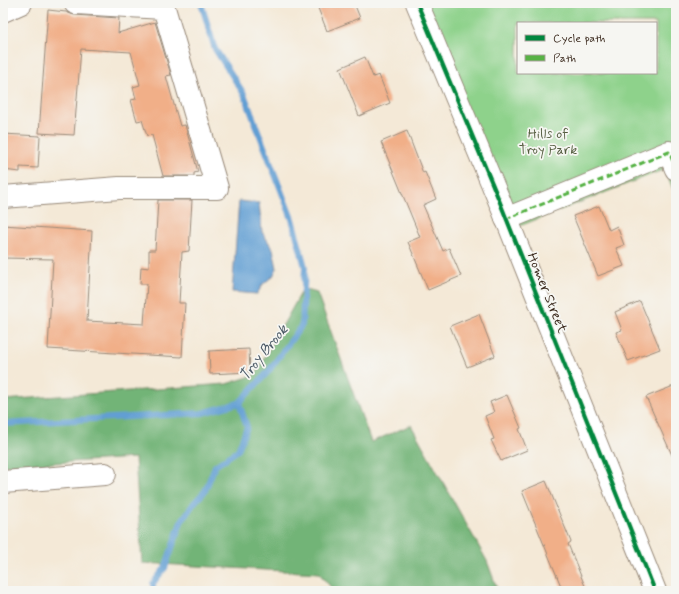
<svg xmlns="http://www.w3.org/2000/svg" width="679" height="594" font-family="Mynerve,sans-serif">
<style>
.green{fill:#8ed28b;stroke:#647e54;fill-rule:evenodd}
.forest{fill:#72b477;stroke:#566f4a}
.water{fill:#629fd3;stroke:#4e6478}
.lines{fill:none;stroke-linecap:round;stroke-linejoin:round}
.stream{stroke:#629fd3;stroke-width:6}
.building{fill:#f1af88}
.minor-casing{stroke:#988a7a;stroke-width:24}
.minor{stroke:#fff;stroke-width:22}
.quiet{stroke:#57b245;stroke-width:3;stroke-dasharray:6 3;stroke-linecap:butt}
.cycleway-casing{stroke:#f6f6f2;stroke-width:6}
.cycleway{stroke:#00873e;stroke-width:4}
.labels{text-anchor:middle;dominant-baseline:central;stroke-width:3.5;stroke-linejoin:round;paint-order:stroke}
.park-label{font-size:14px;fill:#545c3f;stroke:#f6f6f2}
.street-label{font-size:14px;fill:#3b2a1e;stroke:#f6f6f2}
.water-label{font-size:15px;font-style:italic;fill:#4b5966;stroke:#f6f6f2}
</style>
<rect width="100%" height="100%" fill="#f6f6f2"/>
<filter id="ink" filterUnits="userSpaceOnUse"><feTurbulence type="fractalNoise" baseFrequency=".025" numOctaves="2"/><feDisplacementMap in="SourceGraphic" scale="8" xChannelSelector="R" yChannelSelector="G"/><feConvolveMatrix kernelMatrix="1 2 1 2 8 2 1 2 1" color-interpolation-filters="sRGB"/></filter>
<filter id="wash" filterUnits="userSpaceOnUse"><feTurbulence type="fractalNoise" baseFrequency=".012" numOctaves="4" result="noise"/><feDisplacementMap in="SourceGraphic" scale="16" xChannelSelector="R" yChannelSelector="G"/><feGaussianBlur stdDeviation="0.9" result="paint"/><feColorMatrix in="noise" values="0 0 0 0 0 0 0 0 0 0 0 0 0 0 0 0 0 1.4 0 .05"/><feComposite in="paint" operator="in"/></filter>
<g filter="url(#wash)">
<rect width="100%" height="100%" fill="#f4e9d7"/>
<path class="green" d="M417,3H676V197L665,169L509,230ZM518,23H656V73H518Z"/>
<path class="forest" d="M303,289L317,293L371,442L411,425L487,561L498,591H334L319,573L142,563L135,458L3,466V400L226,384L255,375Z"/>
<path class="water" d="M239,201L259,203L262,232L273,249L277,268L273,276L263,284L257,294L232,292Z"/>
<g class="lines">
<g class="stream">
<path d="M3,424L202,413L239,403L268,372L302,325L305,267L292,219L244,94L215,49L201,3"/>
<path d="M153,591V583L165,568L181,522L194,503L205,491L215,466L238,450L247,427L239,403"/>
</g>
</g>
<g id="blocks">
<g class="building">
<path d="M316,3H354L360,18L327,31Z"/>
<path d="M48,10L66,12L74,15L119,18L118,33L155,22L171,75L166,76L180,126L185,125L198,172L194,173V176H163L152,135L147,136L142,120L137,121L131,100L136,99L133,87L140,85L131,52L81,49L74,135L39,133Z"/>
<path d="M365,57L373,77L379,75L390,103L359,116L340,68Z"/>
<path d="M407,131L423,173L425,172L436,199L423,205L443,251L449,248L461,276L428,290L408,242L420,237L381,142Z"/>
<path d="M3,134L40,136L38,168L20,167V172L3,170Z"/>
<path d="M158,200H192L189,251L182,252L179,303H185L182,357L48,349L53,259L3,258V225L92,231L87,321L144,324L147,284H140L141,267L149,268V250H155Z"/>
<path d="M599,206L609,230L617,226L624,245L616,248L624,266L598,276L573,216Z"/>
<path d="M640,301L660,349L628,361L616,332L622,330L615,312Z"/>
<path d="M479,314L495,356L467,367L450,326Z"/>
<path d="M249,349L250,372L210,374L209,351Z"/>
<path d="M676,385V464L646,397Z"/>
<path d="M507,395L521,428L519,429L527,450L501,461L491,440L494,439L485,416L494,412L490,402Z"/>
<path d="M546,481L571,542L568,544L587,591H563L522,491Z"/>
</g>
</g>
</g>
<g filter="url(#ink)">
<use href="#blocks" fill-opacity="0" stroke="#988a7a" stroke-width="1"/>
<g class="lines">
<defs>
<g id="minor">
<path d="M417,3L499,200L655,591"/>
<path d="M3,11L21,3"/>
<path d="M3,197L119,188H217L164,8L75,3"/>
<path d="M506,219L669,152L676,169"/>
<path d="M3,482L105,474"/>
</g>
</defs>
<use href="#minor" class="minor-casing"/>
<use href="#minor" class="minor"/>
<path class="quiet" d="M506,219L669,152L676,169"/>
<defs>
<path id="cycleway" d="M417,3L499,200L655,591"/>
</defs>
<use href="#cycleway" class="cycleway-casing"/>
<use href="#cycleway" class="cycleway"/>
</g>
</g>
<g class="labels">
<g class="park-label">
<text x="548" y="134">Hills of<tspan x="548" dy="16">Troy Park</tspan></text>
</g>
<g class="street-label">
<text transform="translate(547 293) rotate(68)">Homer Street</text>
</g>
<g class="water-label">
<text transform="translate(264 353) rotate(-51)">Troy Brook</text>
</g>
</g>
<rect width="679" height="594" fill="none" stroke="#f6f6f2" stroke-width="16"/>
<rect x="517" y="22" width="140" height="52" fill="#f6f6f2" stroke="#aba49d"/>
<rect x="525" y="35" width="20" height="6" fill="#00873e" stroke="#aba49d"/>
<text x="553" y="42" font-size="12" fill="#3b2a1e">Cycle path</text>
<rect x="525" y="55" width="20" height="6" fill="#57b245" stroke="#aba49d"/>
<text x="553" y="62" font-size="12" fill="#3b2a1e">Path</text>
</svg>
